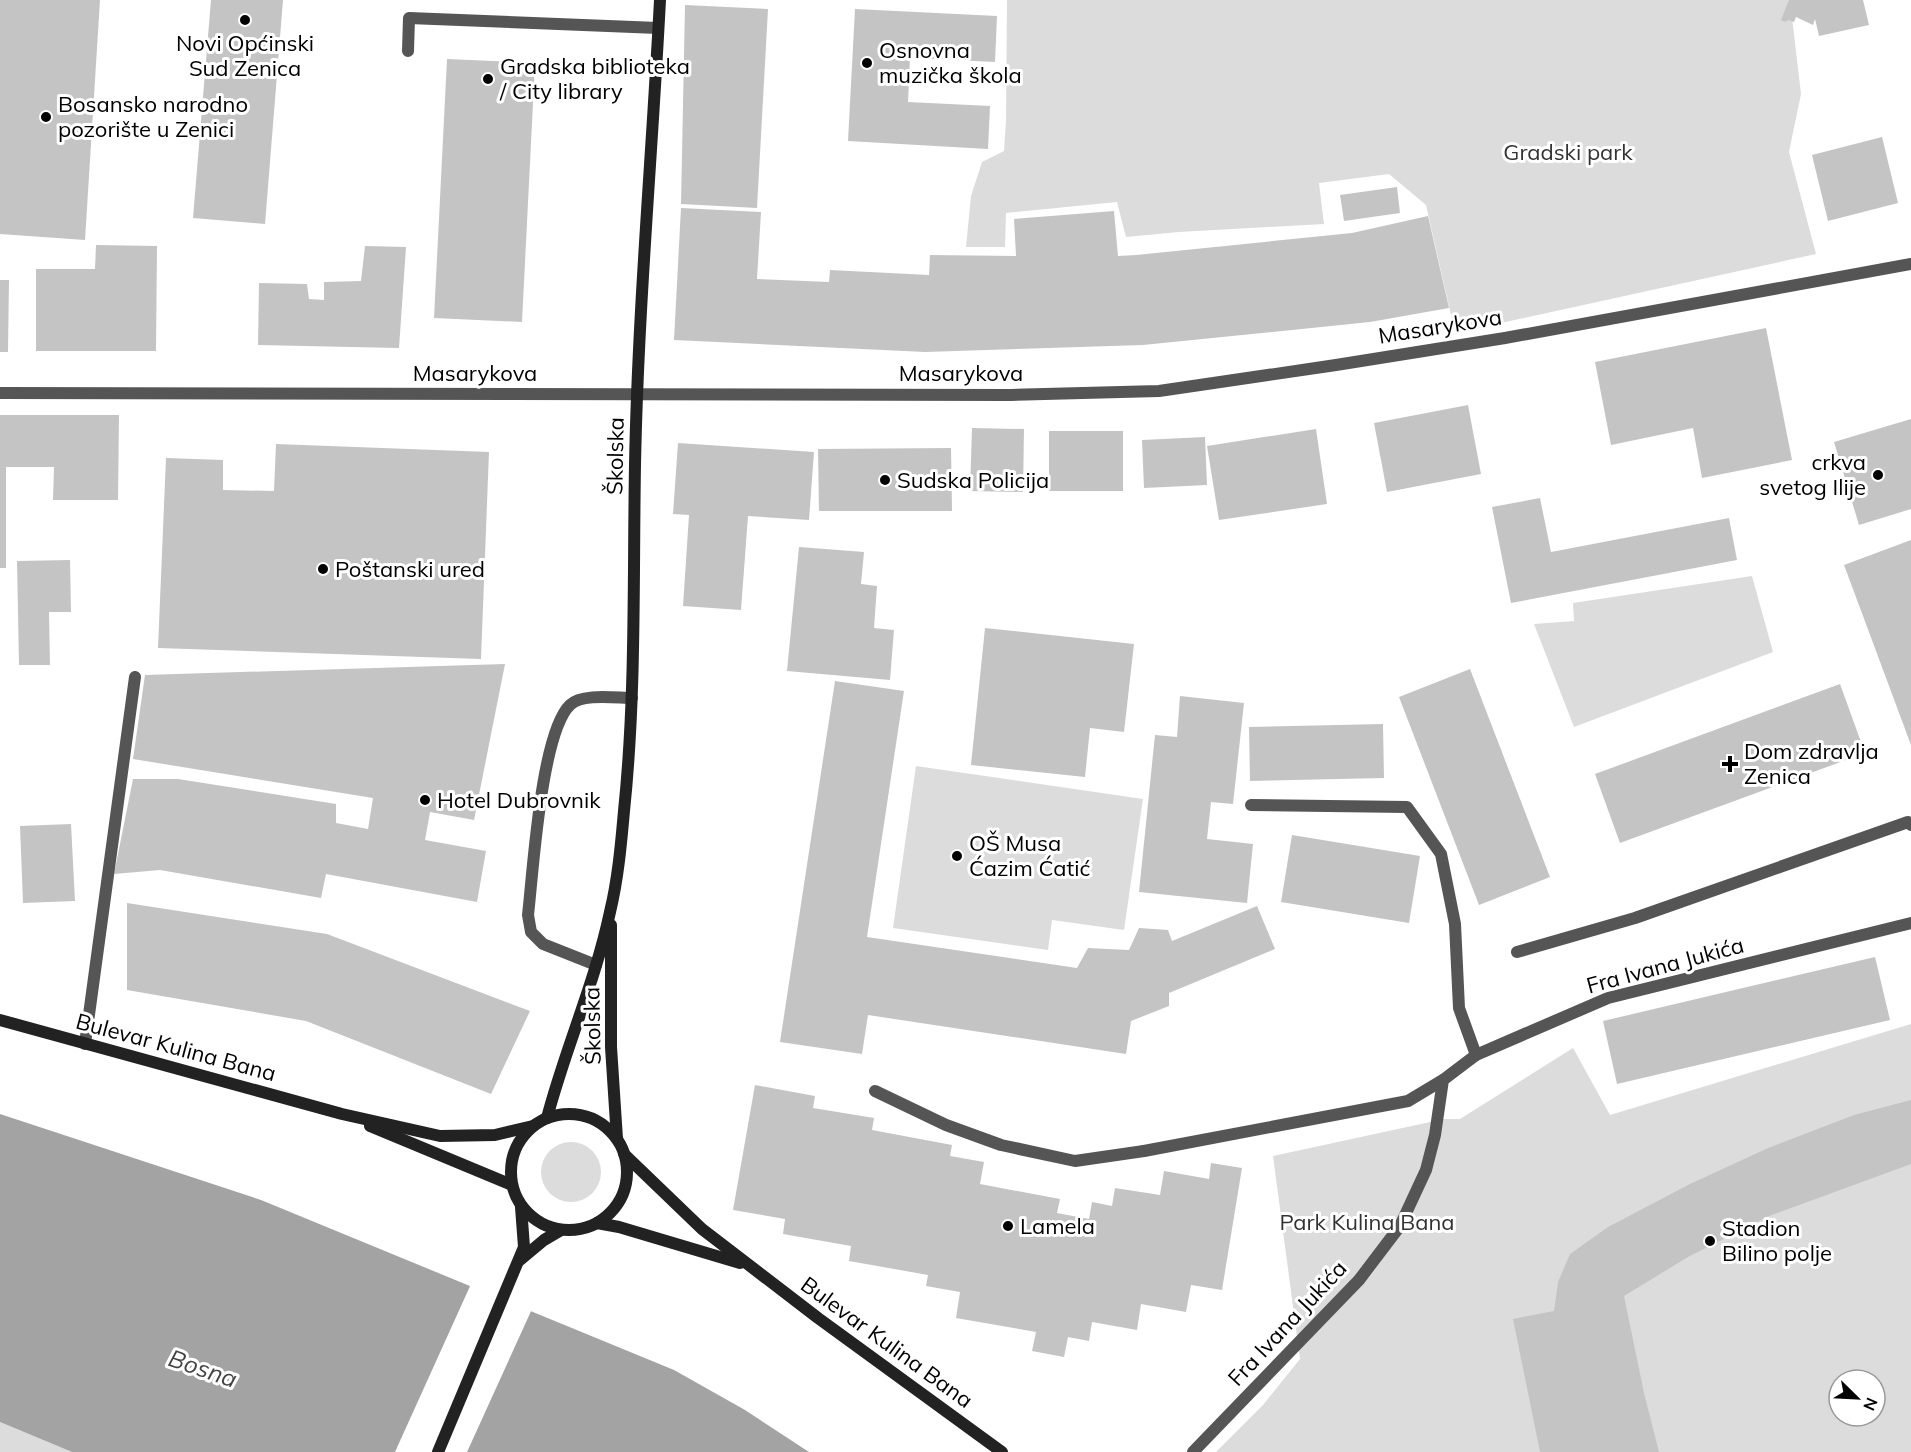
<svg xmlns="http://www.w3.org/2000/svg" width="1911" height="1452" font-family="Mulish,sans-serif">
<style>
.green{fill:#dcdcdc;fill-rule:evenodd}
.water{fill:#a3a3a3}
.pier{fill:#fff}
.building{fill:#c4c4c4}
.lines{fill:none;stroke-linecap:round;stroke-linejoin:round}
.lane{stroke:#555;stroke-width:12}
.street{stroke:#555;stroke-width:12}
.secondary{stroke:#222;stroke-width:12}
.poi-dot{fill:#000;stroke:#fff;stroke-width:2}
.labels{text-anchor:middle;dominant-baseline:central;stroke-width:6;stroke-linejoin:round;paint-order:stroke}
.poi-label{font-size:22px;fill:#000;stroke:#fff;text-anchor:start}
.park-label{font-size:22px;fill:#333;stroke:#fff}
.street-label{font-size:22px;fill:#000;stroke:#fff}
.water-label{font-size:24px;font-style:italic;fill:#444;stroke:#fff}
</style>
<rect width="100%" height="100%" fill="#fff"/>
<g class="green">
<path d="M1007,0H1790L1801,94L1789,152L1816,254L1455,333L1426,205L1389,174L1319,183L1324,224L1179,232L1126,237L1117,202L1006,213L1005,247H966L971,196L982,162L1004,151L1006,121Z"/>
<path d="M1752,576L1773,652L1574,727L1534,624L1574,621L1573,603Z"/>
<path d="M916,766L1143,799L1124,930L1052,920L1048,950L893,928Z"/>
<path d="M1911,1024V1452H1216L1263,1405L1300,1359L1273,1156L1444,1119H1460L1573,1048L1610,1115ZM1839,1380H1875V1416H1839Z"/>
<circle cx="571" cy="1172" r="30"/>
<path d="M0,1422L72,1452H0Z"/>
</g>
<path class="water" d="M0,1114L261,1200L674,1370L745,1410L809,1452H72L0,1422Z"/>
<path class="pier" d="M471,1284L532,1309L467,1452H395Z"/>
<g class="building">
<path d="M0,0H100L85,240L0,234Z"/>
<path d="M211,0H283L265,224L193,218Z"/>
<path d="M1789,0H1863L1869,25L1819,36L1815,19L1813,25L1796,17L1794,22L1788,20L1786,22L1781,20Z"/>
<path d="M685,5L768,9L757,208L681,204Z"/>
<path d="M855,9L997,16L995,62L910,58L908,102L990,106L988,149L848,141Z"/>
<path d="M447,59L535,63L522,322L434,318Z"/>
<path d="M1882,137L1898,203L1828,221L1812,155Z"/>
<path d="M1397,187L1400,213L1344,221L1340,195Z"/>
<path d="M681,208L761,212L757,279L829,282L830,270L929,275L930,255L1016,256L1014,219L1114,211L1118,256L1136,255L1352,233L1428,216L1449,308L1370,322L1143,345L925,352L674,340Z"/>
<path d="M96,245L157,246L156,351H36V269H95Z"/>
<path d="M365,246L406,247L399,348L258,345L259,283L307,284L309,299L324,300V282L361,281Z"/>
<path d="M0,280H9L8,352H0Z"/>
<path d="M1766,328L1792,460L1702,478L1693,428L1611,445L1595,362Z"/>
<path d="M1468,405L1481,474L1387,492L1374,423Z"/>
<path d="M0,415H119L118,500H53L54,467H6V568H0Z"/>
<path d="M1911,419V509L1859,525L1834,442Z"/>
<path d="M972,428L1024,429L1023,492L970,491Z"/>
<path d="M1316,429L1327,504L1219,520L1207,446Z"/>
<rect x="1049" y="431" width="74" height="60"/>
<path d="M1205,437L1207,485L1144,488L1142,440Z"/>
<path d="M678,443L814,452L809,520L748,516L741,610L683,606L689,515L673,514Z"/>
<path d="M276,444L489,452L481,659L158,648L166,458L223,460V490L274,491Z"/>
<path d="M951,448L952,511H819L818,449Z"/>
<path d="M1540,498L1551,552L1729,518L1737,560L1511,603L1492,507Z"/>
<path d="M1911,540V745L1844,565Z"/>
<path d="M799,547L864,552L861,584L877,586L874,628L894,630L890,680L787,671Z"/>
<path d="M70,560L71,612H49L50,665H19L17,561Z"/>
<path d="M985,628L1134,644L1124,732L1090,728L1085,777L971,765Z"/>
<path d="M505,664L474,820L430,812L425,840L486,851L477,902L326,874L321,898L160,870L114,874L133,779H178L336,804V823L368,829L373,798L133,759L145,675Z"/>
<path d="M1470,669L1550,877L1479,905L1399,697Z"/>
<path d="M835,681L904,691L867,937L1077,968L1088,948L1129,950L1139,928L1168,930L1172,941L1257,906L1275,949L1169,993V1006L1131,1021L1126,1054L868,1015L862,1054L780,1042Z"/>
<path d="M1840,684L1865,753L1620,843L1595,774Z"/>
<path d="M1180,696L1244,703L1233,804L1211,802L1207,839L1253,844L1247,903L1139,892L1155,735L1177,737Z"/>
<path d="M1383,724L1384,778L1250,781L1249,727Z"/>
<path d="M71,824L75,901L23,903L20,826Z"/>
<path d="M1292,835L1420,856L1409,923L1281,902Z"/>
<path d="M127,903L327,934L530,1011L491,1094L306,1021L127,990Z"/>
<path d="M1875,957L1890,1020L1617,1084L1603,1021Z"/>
<path d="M755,1085L815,1096L813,1108L874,1118L872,1130L952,1145L950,1156L984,1162L980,1184L1060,1199L1057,1213L1089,1219L1092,1202L1112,1206L1115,1188L1160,1195L1164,1171L1209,1179L1211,1163L1242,1168L1222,1290L1191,1285L1186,1312L1141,1304L1137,1330L1092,1322L1089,1341L1068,1337L1064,1357L1032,1351L1036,1332L956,1318L960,1292L926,1286L928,1275L849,1261L851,1246L783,1234L785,1219L733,1210Z"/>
<path d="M1911,1100V1164L1769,1216L1688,1257L1624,1296L1644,1393L1659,1452H1540L1513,1319L1554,1311L1558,1282L1570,1254L1608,1227L1690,1184L1766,1149L1854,1115Z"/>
</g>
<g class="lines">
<g class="lane">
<path d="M408,51L409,18L658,28"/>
<path d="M1251,805L1407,807L1441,854L1455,924L1459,1008L1476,1055"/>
<path d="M1517,952L1635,918L1908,822L1911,825"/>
<path d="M596,965L543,944L531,932L528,915C533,872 541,733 570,705C582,693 616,698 632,698"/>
<path d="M85,1044L135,677"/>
<path d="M875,1091L946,1125L1001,1145L1075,1161L1144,1151"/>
</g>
<g class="street">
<path d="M0,393L1011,395L1159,391L1336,365L1505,338L1911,264"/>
<path d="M1144,1151L1408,1101L1443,1080"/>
<path d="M1193,1452L1359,1280L1400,1226L1426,1170L1435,1135L1443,1080L1476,1055L1608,998L1911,923"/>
</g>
<g class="secondary">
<path d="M611,925V1047L617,1139"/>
<path d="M0,1020L342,1114L440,1136L495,1135L533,1126"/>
<circle cx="569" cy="1172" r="58"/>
<path d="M547,1118C565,1049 595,983 610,912C618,879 621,845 624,811C636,696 633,580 635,465C638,310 652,155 660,0"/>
<path d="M370,1126L512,1185"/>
<path d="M624,1154L702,1229L818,1318L1002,1452"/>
<path d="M597,1223L619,1227L740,1263"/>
<path d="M520,1260L544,1240L561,1230"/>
<path d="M438,1452L524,1247L521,1207"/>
</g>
</g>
<g class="poi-dot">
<circle cx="245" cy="20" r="6"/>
<circle cx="867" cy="63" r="6"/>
<circle cx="488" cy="79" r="6"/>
<circle cx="46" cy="117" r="6"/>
<circle cx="1878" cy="475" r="6"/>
<circle cx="885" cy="480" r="6"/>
<circle cx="323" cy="569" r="6"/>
<path d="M1727 755h6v6h6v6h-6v6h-6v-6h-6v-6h6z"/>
<circle cx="425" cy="800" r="6"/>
<circle cx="957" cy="856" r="6"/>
<circle cx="1008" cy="1226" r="6"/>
<circle cx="1710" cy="1241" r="6"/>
</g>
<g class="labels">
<g class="poi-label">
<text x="245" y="43" text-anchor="middle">Novi Općinski<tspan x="245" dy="25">Sud Zenica</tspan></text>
<text x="879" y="50">Osnovna<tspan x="879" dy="25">muzička škola</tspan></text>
<text x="500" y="66">Gradska biblioteka<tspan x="500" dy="25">/ City library</tspan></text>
<text x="58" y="104">Bosansko narodno<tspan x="58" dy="25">pozorište u Zenici</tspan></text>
<text x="1866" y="462" text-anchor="end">crkva<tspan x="1866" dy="25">svetog Ilije</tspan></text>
<text x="897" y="480">Sudska Policija</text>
<text x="335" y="569">Poštanski ured</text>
<text x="1744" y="751">Dom zdravlja<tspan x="1744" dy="25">Zenica</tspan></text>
<text x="437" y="800">Hotel Dubrovnik</text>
<text x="969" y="843">OŠ Musa<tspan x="969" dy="25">Ćazim Ćatić</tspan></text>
<text x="1020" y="1226">Lamela</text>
<text x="1722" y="1228">Stadion<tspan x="1722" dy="25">Bilino polje</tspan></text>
</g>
<g class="park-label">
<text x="1568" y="152">Gradski park</text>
<text x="1367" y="1222">Park Kulina Bana</text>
</g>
<g class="street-label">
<text transform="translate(1440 326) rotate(-9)">Masarykova</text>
<text x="475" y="373">Masarykova</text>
<text x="961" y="373">Masarykova</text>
<text transform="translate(615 456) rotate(-89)">Školska</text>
<text transform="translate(1665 965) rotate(-15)">Fra Ivana Jukića</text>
<text transform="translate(592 1026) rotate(-91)">Školska</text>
<text transform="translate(176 1047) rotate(15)">Bulevar Kulina Bana</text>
<text transform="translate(1287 1323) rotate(-47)">Fra Ivana Jukića</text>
<text transform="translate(887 1342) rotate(36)">Bulevar Kulina Bana</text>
</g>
<g class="water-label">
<text transform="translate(203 1368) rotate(19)">Bosna</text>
</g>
</g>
<g transform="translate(1857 1398) rotate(114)"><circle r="28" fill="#ffffff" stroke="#999999" stroke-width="1.5"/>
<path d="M0-4.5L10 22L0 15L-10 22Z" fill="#000000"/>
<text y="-9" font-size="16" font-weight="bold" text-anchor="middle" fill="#000000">N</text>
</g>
</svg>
